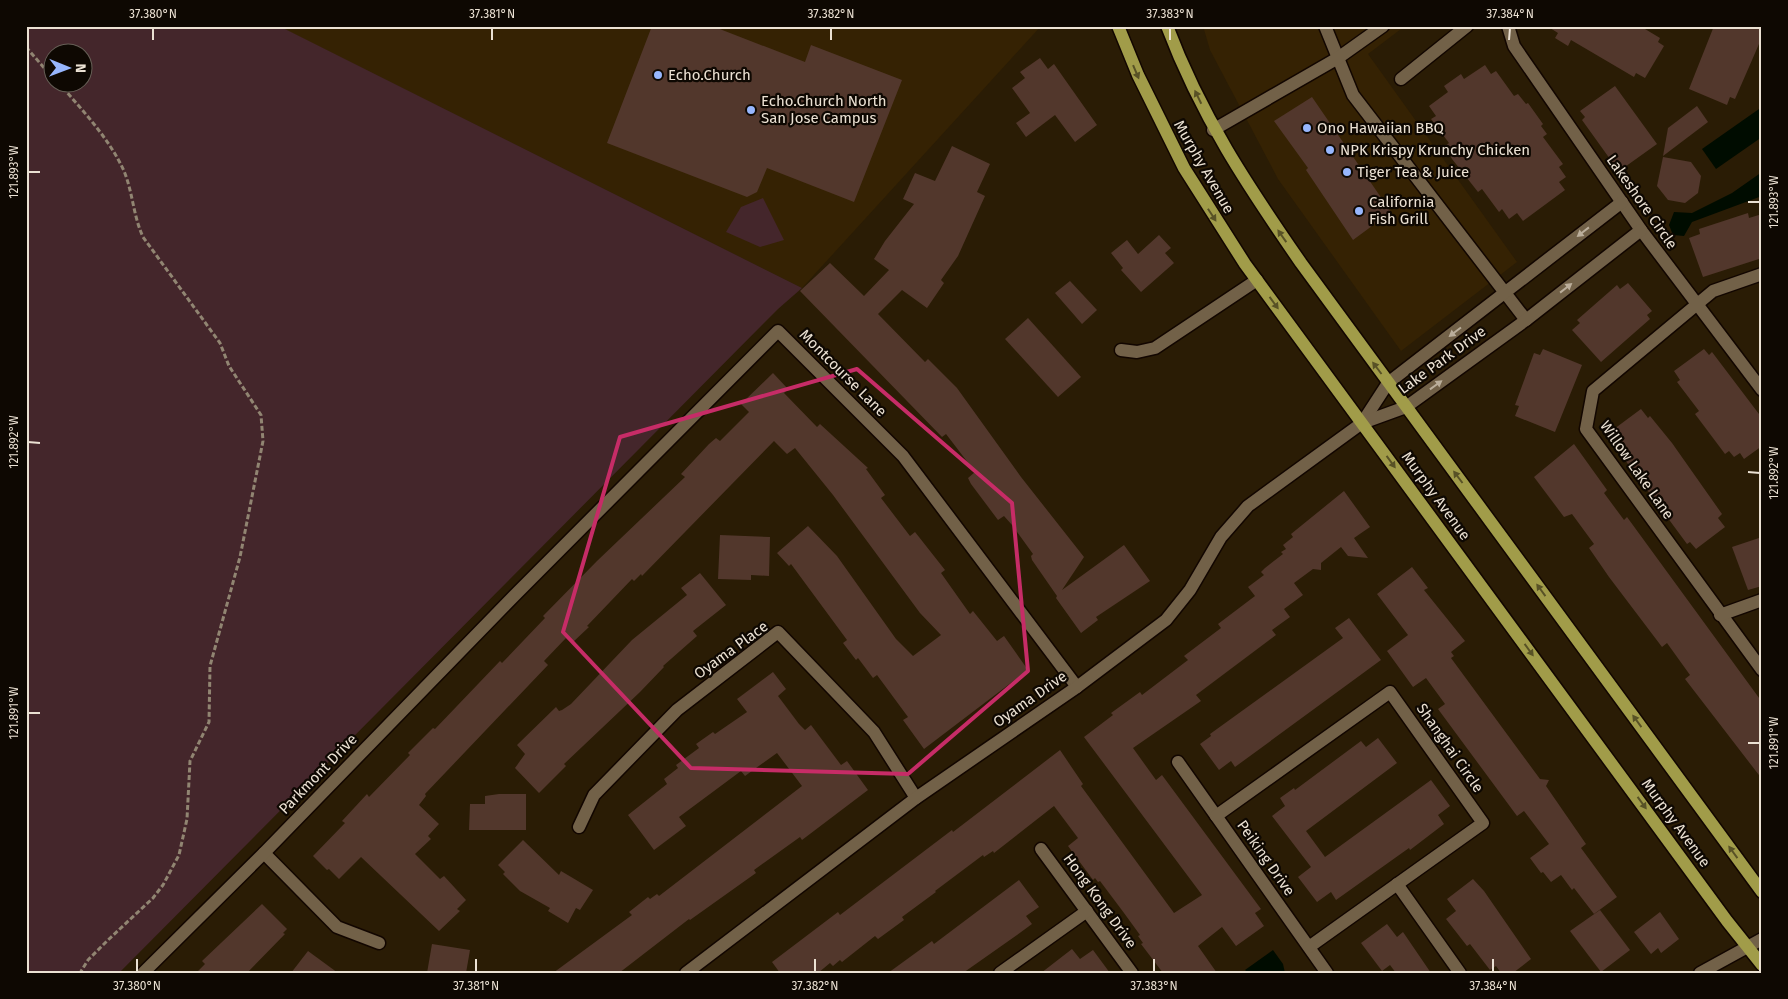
<svg xmlns="http://www.w3.org/2000/svg" width="1788" height="999" font-family="'Fira Sans',sans-serif">
<style>
.built{fill:#352203}
.green{fill:#44262b;fill-rule:evenodd}
.water{fill:#000c00}
.building{fill:#52372c}
.lines{fill:none;stroke-linecap:round;stroke-linejoin:round}
.minor-casing{stroke:#120600;stroke-width:15}
.major-casing{stroke:#120600;stroke-width:15}
.path{stroke:#918572;stroke-width:3;stroke-dasharray:5 2.5;stroke-linecap:butt}
.minor{stroke:#726148;stroke-width:12}
.major{stroke:#a19c49;stroke-width:12}
.oneway{fill:#585226}
.oneway2{fill:#bbae9b}
.marked{fill:none;stroke:#c62c67;stroke-width:4;stroke-linejoin:round}
.ticks{fill:none;stroke:#ebe1d3;stroke-width:2}
.poi-dot{fill:#97b6fd;stroke:#0e0802;stroke-width:2}
.labels{text-anchor:middle;dominant-baseline:central;stroke-width:4.5;stroke-linejoin:round;paint-order:stroke}
.poi-label{font-size:15px;fill:#ebe1d3;stroke:#0e0802;text-anchor:start}
.street-label{font-size:15px;fill:#ebe1d3;stroke:#0e0802}
.neatline{fill:none;stroke:#ebe1d3;stroke-width:2}
.ticks-label{font-size:12px;text-anchor:middle;fill:#ebe1d3}
</style>
<rect width="100%" height="100%" fill="#2a1c05"/>
<g class="built">
<path d="M278,26H1041L802,288Z"/>
<path d="M1203,26H1405L1368,54L1517,262L1401,351L1278,179L1210,50Z"/>
</g>
<g class="green">
<path d="M26,26H279L802,288L778,309L119,973H26ZM52,52H82V82H52Z"/>
<path d="M763,198L784,240L760,247L726,232L741,207Z"/>
</g>
<g class="water">
<path d="M1759,109L1762,113V137L1716,169L1702,149Z"/>
<path d="M1762,172V196L1692,222L1684,236L1673,235L1669,225L1674,212L1692,213L1732,193Z"/>
<path d="M1273,950L1283,964L1285,973H1248L1245,970Z"/>
</g>
<g class="building">
<path d="M652,26H712L805,62L811,45L902,80L854,202L767,168L757,192L747,197L607,143Z"/>
<path d="M1547,26H1640L1660,38L1658,42L1664,46L1645,78L1636,73L1634,77L1571,40L1568,46L1555,38L1558,33Z"/>
<path d="M1714,26H1762V37L1749,67L1735,99L1730,97L1727,105L1689,89Z"/>
<path d="M1040,58L1048,69L1054,64L1097,125L1075,142L1055,115L1026,137L1016,123L1030,113L1012,88L1025,78L1020,72Z"/>
<path d="M1485,65L1491,74L1496,71L1514,96L1518,94L1526,104L1528,103L1543,124L1541,126L1547,134L1543,137L1563,164L1559,167L1566,177L1559,182L1565,190L1523,221L1517,213L1509,219L1502,209L1499,212L1482,189L1478,192L1452,159L1445,146L1449,143L1431,119L1436,116L1429,106L1448,92L1444,86L1461,74L1464,79Z"/>
<path d="M1615,86L1657,144L1622,169L1618,163L1615,166L1582,120L1585,117L1580,111Z"/>
<path d="M1312,97L1391,212L1353,240L1306,170L1308,168L1274,121Z"/>
<path d="M1697,106L1708,122L1663,156L1668,128Z"/>
<path d="M952,146L990,164L977,192L985,196L958,256L941,280L944,283L927,308L902,290L878,314L925,362L928,359L957,388L1021,477L1084,557L1062,590L1124,545L1150,581L1096,617L1098,620L1081,633L1056,598L1057,596L1032,560L1031,556L1033,554L1012,525L1004,516L998,520L971,484L968,478L975,472L956,447L946,434L942,437L800,291L830,263L864,296L889,270L874,259L885,241L914,204L903,199L915,173L935,181Z"/>
<path d="M1663,157L1691,162L1701,176L1698,193L1685,203L1668,200L1657,186Z"/>
<path d="M1748,213L1749,218L1762,214V258L1703,277L1689,238L1700,234L1699,229Z"/>
<path d="M1159,235L1171,248L1165,253L1174,263L1141,292L1121,270L1123,268L1111,253L1127,240L1138,254Z"/>
<path d="M1070,281L1097,310L1082,324L1055,293Z"/>
<path d="M1628,283L1652,311L1647,315L1650,319L1601,362L1572,330L1580,323L1577,320L1617,285L1620,289Z"/>
<path d="M1028,318L1081,377L1058,397L1005,339Z"/>
<path d="M1543,349L1582,365L1555,432L1515,416L1519,406L1515,405L1534,353L1540,355Z"/>
<path d="M1704,349L1709,355L1712,352L1762,418V446L1744,459L1740,453L1734,457L1729,451L1725,454L1695,414L1699,411L1677,382L1680,380L1674,371Z"/>
<path d="M773,373L788,389L784,393L817,427L820,424L868,468L866,469L885,495L881,498L910,536L915,532L919,537L945,570L941,573L970,614L973,611L997,641L1004,636L1028,670L924,749L903,720L908,717L877,675L873,678L858,658L856,660L843,643L847,640L791,564L789,566L777,553L808,526L837,556L896,639L913,656L941,635L920,613L833,495L795,448L787,454L774,441L642,576L641,574L634,581L632,579L587,626L589,627L572,643L566,638L544,661L548,665L425,794L426,796L419,805L439,824L428,836L431,839L415,854L440,879L444,876L466,900L457,909L460,911L439,931L361,857L339,879L329,869L327,870L313,856L345,823L342,821L367,794L369,797L410,755L408,753L433,728L435,729L500,661L502,663L545,618L543,616L597,561L685,477L681,474L709,444L716,438L720,441L749,412L741,404Z"/>
<path d="M1641,409L1648,418L1650,416L1672,443L1722,514L1718,518L1725,527L1696,549L1690,542L1687,544L1611,441L1615,438L1610,432Z"/>
<path d="M1574,444L1607,490L1604,493L1624,520L1627,517L1762,702V779L1685,679L1690,675L1667,643L1662,647L1609,577L1589,548L1594,544L1572,514L1564,517L1534,477Z"/>
<path d="M1344,491L1370,527L1354,538L1368,558L1348,556L1341,547L1321,563V570L1313,569L1294,583L1303,595L1284,609L1290,617L1272,630L1276,635L1196,695L1201,701L1133,748L1156,780L1162,775L1261,909L1255,913L1264,926L1236,946L1222,927L1198,946L1217,973H1163L1141,944L1143,943L1138,936L1140,935L1124,913L1100,881L1098,882L1095,878L1093,880L1068,846L1078,838L1054,806L994,853L993,851L984,857L983,855L935,891L936,892L902,917L904,920L878,939L875,936L842,962L840,960L833,966L830,963L818,973H780L772,962L838,912L840,915L952,830L953,832L1060,750L1083,784L1081,786L1174,913L1202,895L1084,737L1113,715L1111,713L1140,692L1142,695L1188,660L1184,656L1221,628L1218,624L1255,596L1248,587L1264,575L1261,572L1265,568L1283,554L1281,552L1286,549L1283,545L1293,537L1291,534Z"/>
<path d="M720,535L770,537L769,576L751,575V580L718,579Z"/>
<path d="M1762,537V586L1748,590L1732,547Z"/>
<path d="M1412,567L1428,588L1424,590L1465,641L1451,652L1454,656L1451,658L1540,779L1549,780L1546,786L1586,844L1581,848L1617,897L1594,914L1574,888L1572,890L1561,875L1551,882L1543,872L1541,873L1530,858L1549,844L1524,811L1517,816L1438,709L1445,704L1426,678L1413,687L1387,651L1408,635L1377,594Z"/>
<path d="M700,573L726,605L693,631L697,636L663,666L664,667L640,692L564,764L566,766L539,793L515,768L525,754L517,745L556,707L559,711L562,710L571,704L632,640L687,595L681,588Z"/>
<path d="M1349,618L1381,660L1235,767L1231,761L1219,770L1200,744L1211,736L1210,734L1343,638L1335,628Z"/>
<path d="M773,672L786,689L778,696L799,724L805,730L811,725L841,765L847,761L868,790L802,840L800,837L754,870L756,873L690,920L689,919L619,973H553L632,915L629,912L648,897L650,899L657,894L659,896L802,786L777,753L745,776L741,771L679,817L686,826L654,850L628,815L667,784L664,779L678,768L676,765L699,748L696,744L713,732L715,734L747,712L737,699Z"/>
<path d="M1378,738L1397,763L1306,831L1325,857L1431,780L1450,806L1438,815L1444,824L1410,850L1409,848L1336,900L1331,892L1317,902L1298,877L1311,867L1272,816L1285,806L1280,798L1294,788L1295,790L1361,741L1366,747Z"/>
<path d="M499,794H526V830H469L470,804H485V796Z"/>
<path d="M523,840L559,875L561,871L593,890L580,910L576,908L568,923L548,911L550,908L520,891L503,874L505,872L498,865Z"/>
<path d="M1473,879L1484,891L1531,959L1513,973H1501L1496,966L1490,970L1470,944L1467,946L1446,919L1456,911L1447,899Z"/>
<path d="M1019,880L1039,907L1026,916L1032,924L1017,935L963,973H888L932,941L934,944Z"/>
<path d="M262,904L287,929L283,933L285,934L247,973H196L205,964L202,961Z"/>
<path d="M1600,910L1630,950L1601,972L1570,931Z"/>
<path d="M1660,912L1679,939L1661,953L1658,948L1651,954L1634,932Z"/>
<path d="M1387,924L1397,937L1403,932L1431,973H1396L1390,965L1382,971L1361,943Z"/>
<path d="M432,944L470,950L466,973H427Z"/>
<path d="M1072,949L1080,959L1093,950L1110,973H1041Z"/>
<path d="M308,951L338,973H291Z"/>
</g>
<g class="lines">
<defs>
<g id="minor">
<path d="M1325,26L1353,95L1526,320"/>
<path d="M1508,26L1514,46L1641,230L1762,390"/>
<path d="M1401,79L1467,26"/>
<path d="M1213,130L1338,58L1383,26"/>
<path d="M1762,274L1713,291L1593,391L1586,429L1762,670"/>
<path d="M1121,350L1137,352L1155,348L1257,280"/>
<path d="M1362,423L1388,383L1622,202"/>
<path d="M1720,615L1762,600"/>
<path d="M1178,762L1327,973"/>
<path d="M1216,816L1390,692L1483,823L1309,947"/>
<path d="M579,827L594,795L677,710L778,632L874,732L916,798"/>
<path d="M1041,849L1132,973"/>
<path d="M264,853L337,927L379,943"/>
<path d="M1397,884L1460,973"/>
<path d="M143,973L264,853L514,596L778,331L903,456L1077,687"/>
<path d="M686,973L916,798L1077,687L1166,620L1190,590L1221,537L1248,506L1362,423L1406,407L1526,320L1641,230"/>
<path d="M1000,973L1087,911"/>
<path d="M1700,973L1762,939"/>
</g>
<g id="major">
<path d="M1118,26L1138,75L1184,168L1245,264L1727,921L1762,965"/>
<path d="M1167,26C1201,116 1247,185 1301,263L1762,892"/>
</g>
</defs>
<use href="#minor" class="minor-casing"/>
<use href="#major" class="major-casing"/>
<g class="path">
<path d="M26,47L52,77"/>
<path d="M58,82C82,110 109,138 124,171C133,193 133,215 143,237L220,343L229,366L261,415L263,441L240,557L210,666L209,722L190,761L187,819L179,855L163,885L153,898L108,940L88,960L80,973"/>
</g>
<use href="#minor" class="minor"/>
<use href="#major" class="major"/>
</g>
<defs><path id="oneway-solid" d="M-6-.8H1V-3.2L6.5 0L1 3.2V.8H-6Z" transform="scale(1.25)"/></defs>
<g class="oneway">
<use href="#oneway-solid" transform="translate(1136 72) rotate(67)"/>
<use href="#oneway-solid" transform="translate(1198 97) rotate(-116)"/>
<use href="#oneway-solid" transform="translate(1212 215) rotate(57)"/>
<use href="#oneway-solid" transform="translate(1282 236) rotate(-125)"/>
<use href="#oneway-solid" transform="translate(1274 303) rotate(54)"/>
<use href="#oneway-solid" transform="translate(1377 368) rotate(-127)"/>
<use href="#oneway-solid" transform="translate(1391 462) rotate(54)"/>
<use href="#oneway-solid" transform="translate(1458 477) rotate(-127)"/>
<use href="#oneway-solid" transform="translate(1541 590) rotate(-126)"/>
<use href="#oneway-solid" transform="translate(1529 650) rotate(54)"/>
<use href="#oneway-solid" transform="translate(1637 721) rotate(-126)"/>
<use href="#oneway-solid" transform="translate(1642 803) rotate(54)"/>
<use href="#oneway-solid" transform="translate(1733 852) rotate(-126)"/>
</g>
<g class="oneway2">
<use href="#oneway-solid" transform="translate(1583 232) rotate(142)"/>
<use href="#oneway-solid" transform="translate(1566 288) rotate(-38)"/>
<use href="#oneway-solid" transform="translate(1455 332) rotate(143)"/>
<use href="#oneway-solid" transform="translate(1436 385) rotate(-36)"/>
</g>
<path class="marked" d="M857,369L1012,503L1028,671L908,774L691,768L563,632L620,437Z"/>
<path class="ticks" d="M153,40V28M492,40V28M831,40V28M1170,40V28M1509,40L1510,28M28,172H40M1748,202H1760M28,442L40,443M1748,472L1760,473M28,713H40M1748,743H1760M137,972V959M476,972V959M815,972V959M1154,972V959M1493,972V959"/>
<g class="poi-dot">
<circle cx="658" cy="75" r="5"/>
<circle cx="751" cy="110" r="5"/>
<circle cx="1307" cy="128" r="5"/>
<circle cx="1330" cy="150" r="5"/>
<circle cx="1347" cy="172" r="5"/>
<circle cx="1359" cy="211" r="5"/>
</g>
<g class="labels">
<g class="poi-label">
<text x="668" y="75">Echo.Church</text>
<text x="761" y="101">Echo.Church North<tspan x="761" dy="17">San Jose Campus</tspan></text>
<text x="1317" y="128">Ono Hawaiian BBQ</text>
<text x="1340" y="150">NPK Krispy Krunchy Chicken</text>
<text x="1357" y="172">Tiger Tea &amp; Juice</text>
<text x="1369" y="202">California<tspan x="1369" dy="17">Fish Grill</tspan></text>
</g>
<g class="street-label">
<text transform="translate(1204 167) rotate(60)">Murphy Avenue</text>
<text transform="translate(1642 202) rotate(55)">Lakeshore Circle</text>
<text transform="translate(1442 360) rotate(-36)">Lake Park Drive</text>
<text transform="translate(843 373) rotate(45)">Montcourse Lane</text>
<text transform="translate(1637 470) rotate(55)">Willow Lake Lane</text>
<text transform="translate(1436 496) rotate(54)">Murphy Avenue</text>
<text transform="translate(731 650) rotate(-36)">Oyama Place</text>
<text transform="translate(1030 699) rotate(-35)">Oyama Drive</text>
<text transform="translate(1450 748) rotate(55)">Shanghai Circle</text>
<text transform="translate(318 774) rotate(-46)">Parkmont Drive</text>
<text transform="translate(1676 823) rotate(54)">Murphy Avenue</text>
<text transform="translate(1266 858) rotate(55)">Peiking Drive</text>
<text transform="translate(1100 901) rotate(54)">Hong Kong Drive</text>
</g>
</g>
<rect width="1788" height="999" fill="none" stroke="#0e0802" stroke-width="55"/>
<g transform="translate(68 68) rotate(91)"><circle r="24" fill="#0e0802" stroke="#665f56"/>
<path d="M0-4L9 19L0 12L-9 19Z" fill="#97b6fd"/>
<text y="-8" font-size="14" font-weight="bold" text-anchor="middle" fill="#ebe1d3">N</text>
</g>
<rect x="28" y="28" width="1732" height="944" class="neatline"/>
<g class="ticks-label">
<text x="153" y="18">37.380°N</text>
<text x="492" y="18">37.381°N</text>
<text x="831" y="18">37.382°N</text>
<text x="1170" y="18">37.383°N</text>
<text x="1510" y="18">37.384°N</text>
<text transform="translate(14 172) rotate(-90)" y="4">121.893°W</text>
<text transform="translate(1774 202) rotate(-90)" y="4">121.893°W</text>
<text transform="translate(14 442) rotate(-90)" y="4">121.892°W</text>
<text transform="translate(1774 473) rotate(-90)" y="4">121.892°W</text>
<text transform="translate(14 713) rotate(-90)" y="4">121.891°W</text>
<text transform="translate(1774 743) rotate(-90)" y="4">121.891°W</text>
<text x="137" y="990">37.380°N</text>
<text x="476" y="990">37.381°N</text>
<text x="815" y="990">37.382°N</text>
<text x="1154" y="990">37.383°N</text>
<text x="1493" y="990">37.384°N</text>
</g>
</svg>
